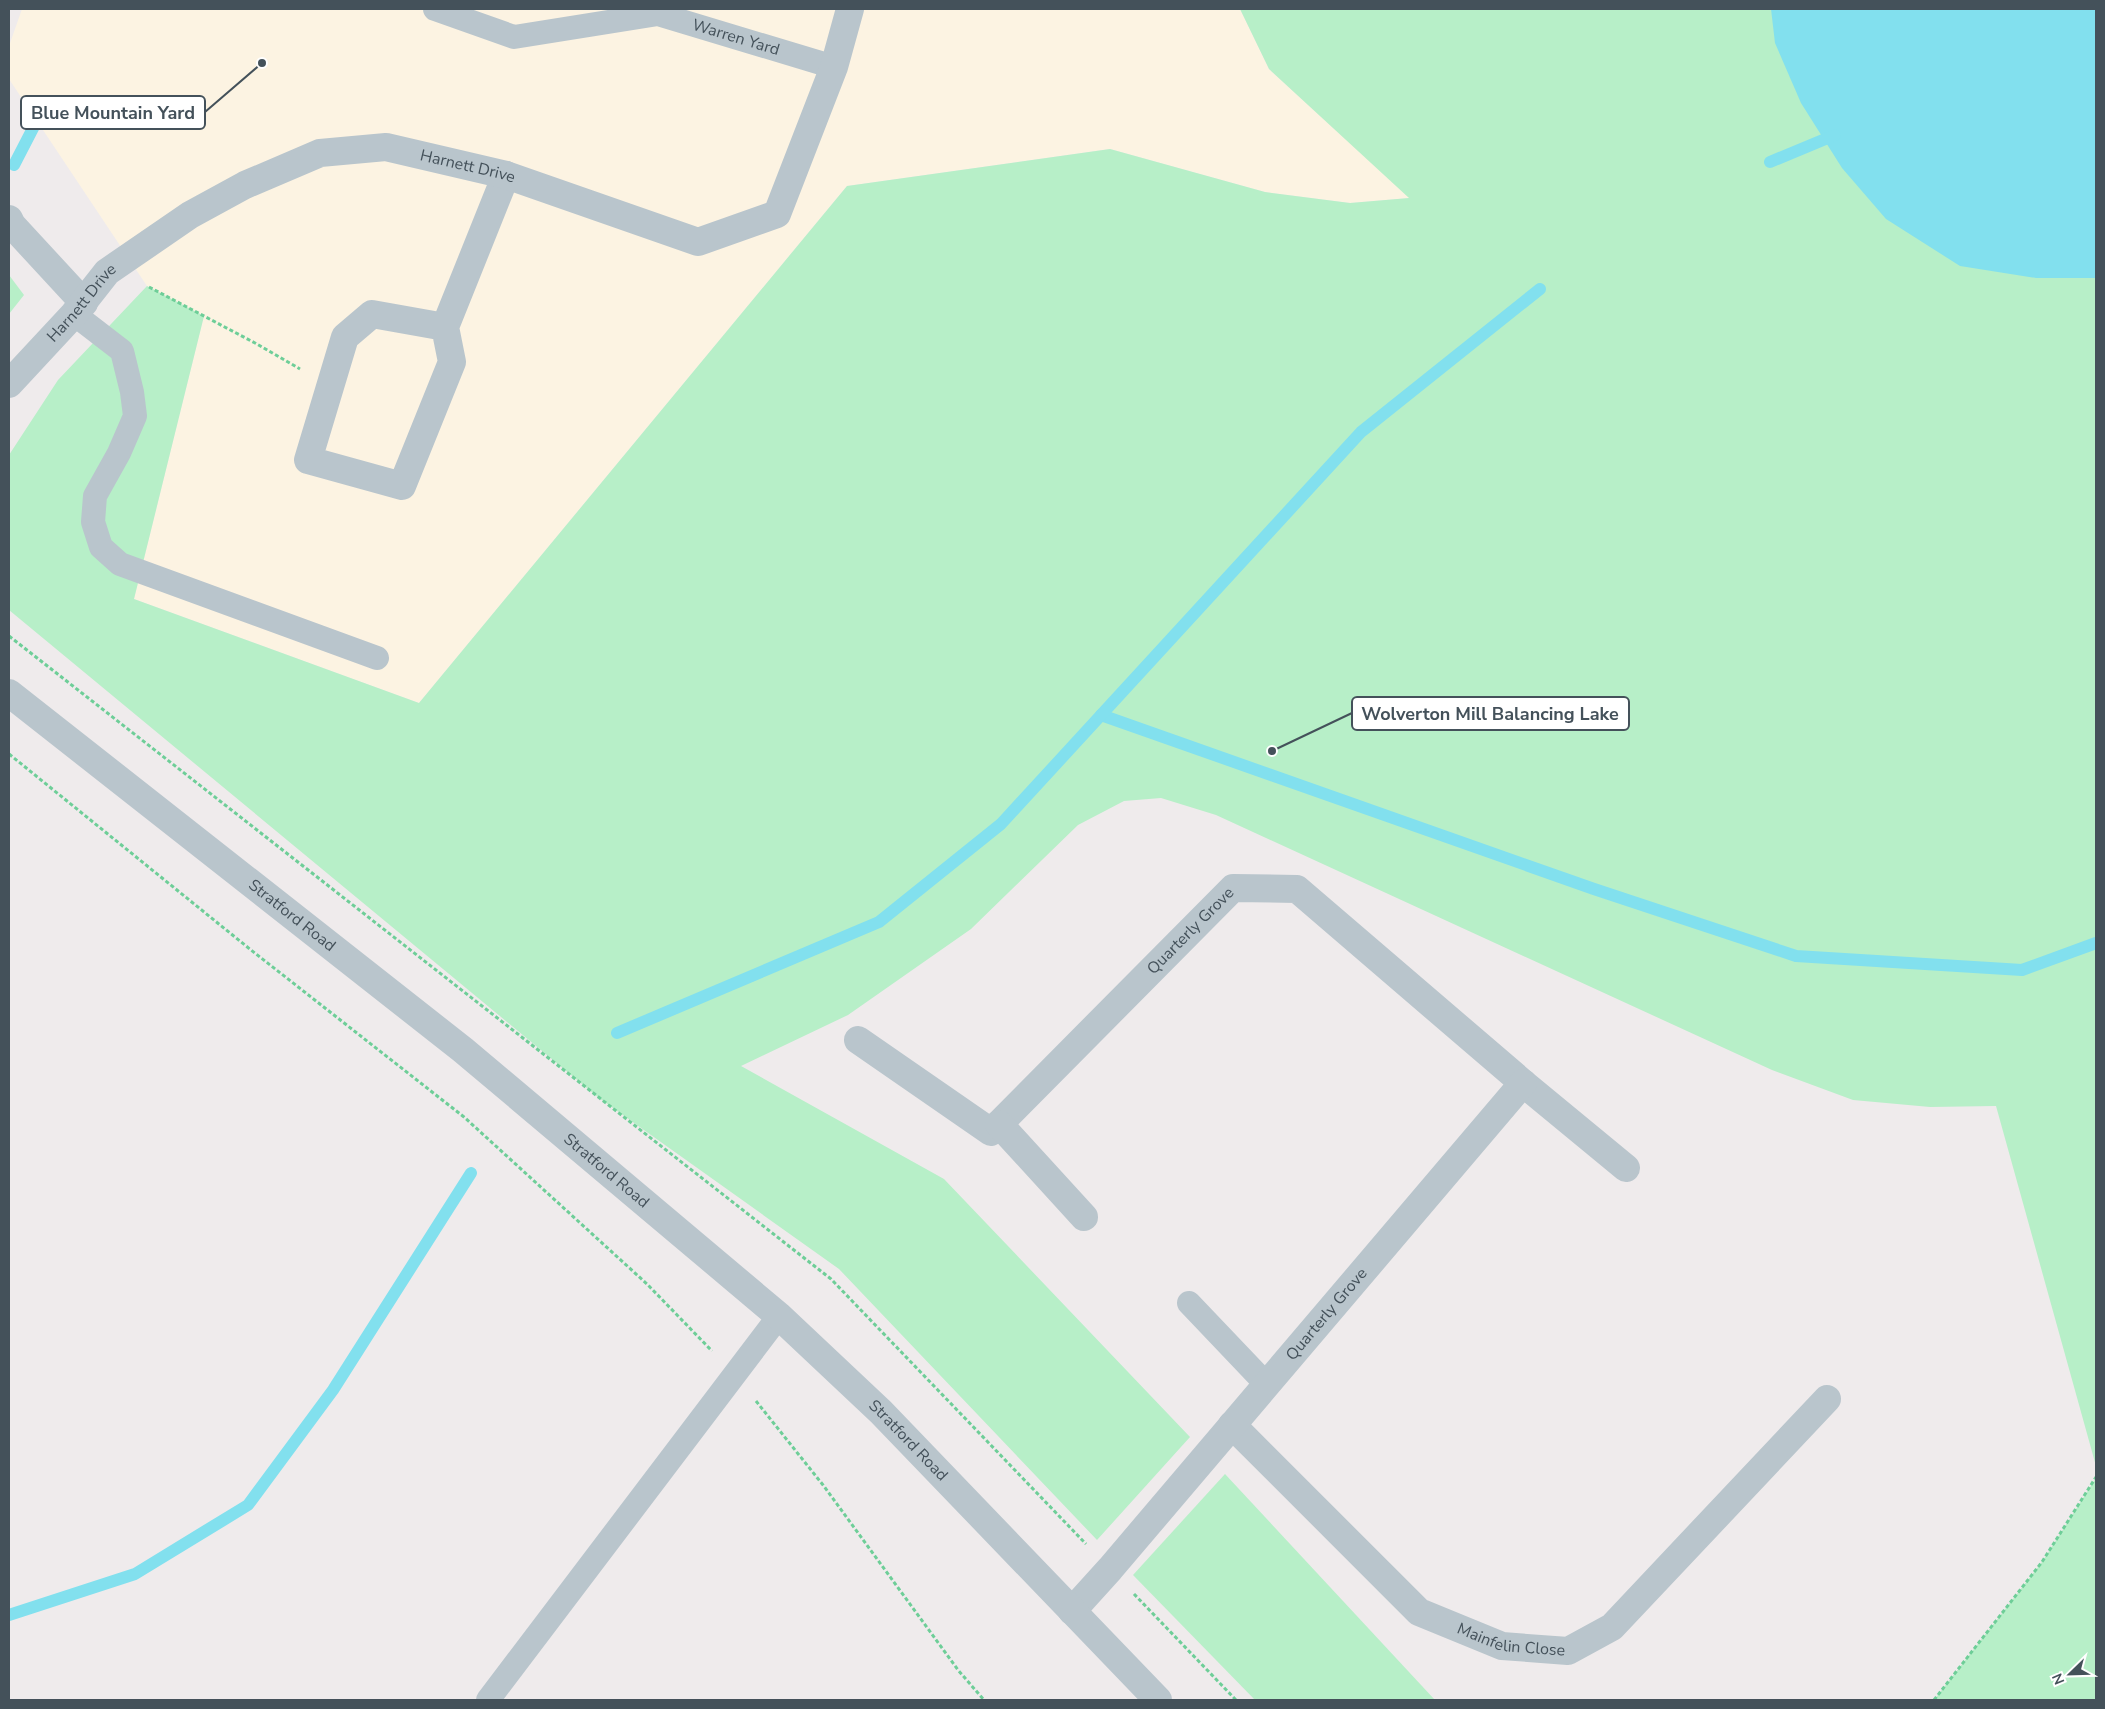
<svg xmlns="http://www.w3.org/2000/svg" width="2105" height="1709" font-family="'Nunito Sans',sans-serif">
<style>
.commercial{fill:#fcf3e2}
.green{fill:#b7efc8}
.water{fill:#82e0ee}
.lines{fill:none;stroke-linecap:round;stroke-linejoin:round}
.stream{stroke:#82e0ee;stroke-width:12}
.path{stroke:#6ece98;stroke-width:3;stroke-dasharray:4 2.5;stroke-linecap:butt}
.service{stroke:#b9c5cc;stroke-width:24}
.minor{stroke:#b9c5cc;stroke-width:28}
.tertiary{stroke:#b9c5cc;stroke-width:28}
.labels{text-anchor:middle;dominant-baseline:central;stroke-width:4.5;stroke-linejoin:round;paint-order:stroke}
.street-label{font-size:16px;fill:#44515a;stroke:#fff}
.leader{fill:none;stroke:#44515a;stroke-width:2}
.callout-dot{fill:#44515a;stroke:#fff;stroke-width:2}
.callout{fill:#fff;stroke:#44515a;stroke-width:2}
.callout-label{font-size:18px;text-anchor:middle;font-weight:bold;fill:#44515a}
</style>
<rect width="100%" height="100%" fill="#efebec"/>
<path class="commercial" d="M22,9H1240L1269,69L1410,198L1350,203L1265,192L1110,149L847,186L419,703L134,599L204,316L147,286L9,79V46Z"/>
<g class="green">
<path d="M1240,9H2096V1466L1996,1106L1930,1107L1853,1100L1772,1070L1216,815L1161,798L1124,801L1078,825L971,929L848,1015L741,1066L944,1179L1190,1437L1097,1540L839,1269L599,1098L9,610V455L58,380L147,286L204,316L134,599L419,703L847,186L1110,149L1265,192L1350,203L1409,198L1269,69Z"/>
<path d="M9,275L24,295L9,314Z"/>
<path d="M1225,1474L1435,1700H1255L1133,1575Z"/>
<path d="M2096,1478V1700H1934L2042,1562Z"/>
</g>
<path class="water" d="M1771,9H2096V278H2036L1960,266L1886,219L1842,168L1801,103L1775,43Z"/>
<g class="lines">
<g class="stream">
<path d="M1770,162L1835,135"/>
<path d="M14,165L45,105"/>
<path d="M1101,715L1594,889L1796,956L2022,970L2096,943"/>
<path d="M617,1033L879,922L1001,824L1361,432L1540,289"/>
<path d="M9,1615L135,1574L248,1505L333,1390L471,1173"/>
</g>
<g class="path">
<path d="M149,287L255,343L300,369"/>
<path d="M9,636L831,1279L1086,1544"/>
<path d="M9,754L251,950L464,1117L647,1284L712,1351"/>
<path d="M756,1401L823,1485L958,1670L984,1700"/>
<path d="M1134,1594L1236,1700"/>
<path d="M1934,1700L2042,1562L2096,1477"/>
</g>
<g class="service">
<path id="s1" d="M435,9L514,37L658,14L834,67"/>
<path d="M74,314L122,351L132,392L135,416L119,453L95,496L93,522L101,547L120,564L377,658"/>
<path d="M1189,1303L1267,1385"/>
<path d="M488,1700L779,1316"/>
</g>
<g class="minor">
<path d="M9,219L12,225L84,303"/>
<path d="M445,327L372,314L345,337L308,460L402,486L452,362L445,327L506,175"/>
<path id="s2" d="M9,384L74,314L107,272L190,215L245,185L320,153L386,147L506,175L698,242L777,214L834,67L850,9"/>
<path id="s3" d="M858,1040L991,1132L1233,888L1297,889L1523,1083L1626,1168"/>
<path d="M999,1124L1084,1217"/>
<path id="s4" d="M1232,1425L1419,1612L1502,1646L1568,1651L1612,1627L1827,1399"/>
<path id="s5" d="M1072,1611L1110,1569L1523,1083"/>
</g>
<path class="tertiary" id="s6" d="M9,693L463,1050L779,1316L881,1412L1158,1700"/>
</g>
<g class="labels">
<g class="street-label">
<text stroke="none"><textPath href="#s1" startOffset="311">Warren Yard</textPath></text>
<text stroke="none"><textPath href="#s2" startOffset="544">Harnett Drive</textPath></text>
<text stroke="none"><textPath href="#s2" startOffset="109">Harnett Drive</textPath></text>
<text stroke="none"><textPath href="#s6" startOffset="360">Stratford Road</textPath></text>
<text stroke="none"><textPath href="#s3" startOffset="445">Quarterly Grove</textPath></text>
<text stroke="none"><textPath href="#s6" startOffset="765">Stratford Road</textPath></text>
<text stroke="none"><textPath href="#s5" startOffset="391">Quarterly Grove</textPath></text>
<text stroke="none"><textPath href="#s6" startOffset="1170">Stratford Road</textPath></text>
<text stroke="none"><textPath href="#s4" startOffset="362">Mainfelin Close</textPath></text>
</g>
</g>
<path class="leader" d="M262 63L205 112M1272 751L1352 713"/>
<g class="callout-dot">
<circle cx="262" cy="63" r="5"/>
<circle cx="1272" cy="751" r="5"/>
</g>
<g class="callout">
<rect x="21" y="96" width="184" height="33" rx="5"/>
<rect x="1352" y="697" width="277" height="33" rx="5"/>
</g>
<g class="callout-label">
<text x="113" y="119">Blue Mountain Yard</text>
<text x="1490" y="720">Wolverton Mill Balancing Lake</text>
</g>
<rect width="2105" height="1709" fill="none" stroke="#44515a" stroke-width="20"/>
<g transform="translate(2070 1674) rotate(247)" stroke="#ffffff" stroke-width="4" paint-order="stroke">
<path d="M0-4L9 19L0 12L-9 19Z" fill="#44515a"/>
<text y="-8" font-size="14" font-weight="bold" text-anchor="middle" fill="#44515a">N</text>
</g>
</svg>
